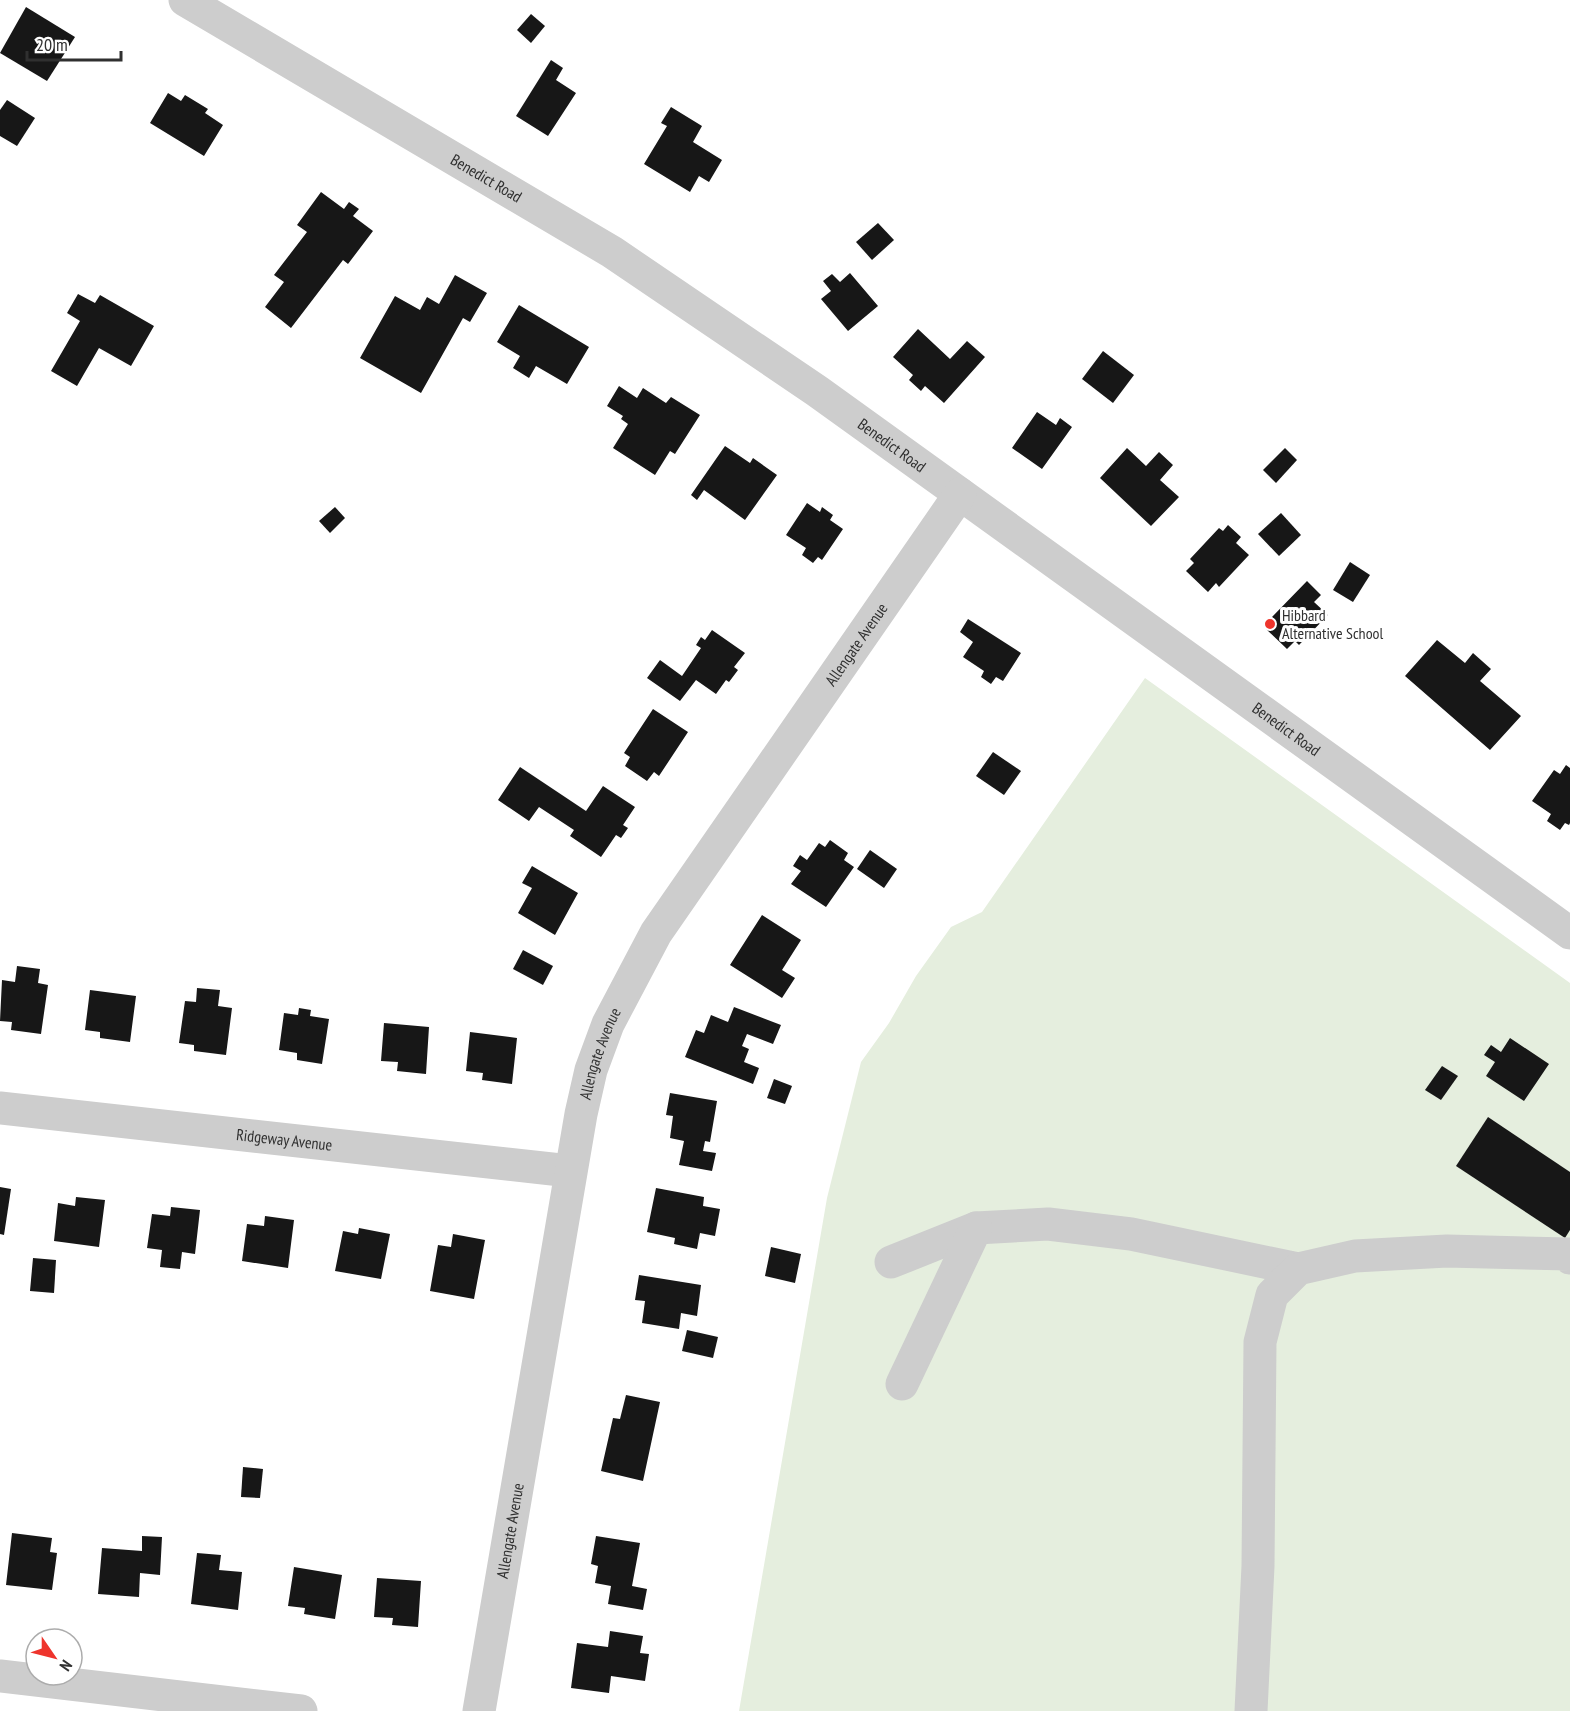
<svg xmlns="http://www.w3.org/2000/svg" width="1570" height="1711" font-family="'PT Sans Narrow',sans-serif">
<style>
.green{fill:#e5eede}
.building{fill:#171717}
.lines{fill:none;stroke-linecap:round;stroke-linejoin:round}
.minor{stroke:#cdcdcd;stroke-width:33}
.poi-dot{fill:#ee342c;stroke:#fff;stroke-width:2}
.labels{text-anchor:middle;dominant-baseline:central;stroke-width:6;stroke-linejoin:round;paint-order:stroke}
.street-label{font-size:16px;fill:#303030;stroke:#fff}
.poi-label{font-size:16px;fill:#303030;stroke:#fff;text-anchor:start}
</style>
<rect width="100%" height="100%" fill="#fff"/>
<path class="green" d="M1145,678L1570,983V1711H739L827,1198L861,1062L889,1023L916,976L951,927L982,912Z"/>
<g class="building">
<path d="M26,7L75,37L47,81L0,53Z"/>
<path d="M531,14L545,26L531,43L517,30Z"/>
<path d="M551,60L563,68L556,80L576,93L548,136L516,116Z"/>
<path d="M168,93L181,101L185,95L208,109L205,113L223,125L204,156L150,123Z"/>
<path d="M7,100L35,118L17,146L0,136V110Z"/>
<path d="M671,107L702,126L693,142L722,160L709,182L699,176L690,192L644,164L667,126L661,123Z"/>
<path d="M321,192L344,209L349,202L359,209L353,216L373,231L348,264L343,260L291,328L265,307L284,282L274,275L307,232L297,225Z"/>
<path d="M878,223L894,240L872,260L856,242Z"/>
<path d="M850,273L878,306L848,331L821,299L831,291L823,281L832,274L840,282Z"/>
<path d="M455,275L487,293L470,322L463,318L421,393L360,358L395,296L420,310L427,297L439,304Z"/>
<path d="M78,294L95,303L100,295L154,326L131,366L99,348L77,386L51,371L80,321L67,313Z"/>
<path d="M519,305L589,347L567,384L536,366L529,378L513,368L520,356L497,342Z"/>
<path d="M918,329L950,359L967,341L985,357L944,403L925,386L921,391L909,380L913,375L893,357Z"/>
<path d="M1103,351L1134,375L1113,403L1082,379Z"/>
<path d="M619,386L637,398L643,388L666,403L671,397L700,415L675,454L670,451L655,475L613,448L628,424L621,419L623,416L607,406Z"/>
<path d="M1037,412L1056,425L1060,418L1072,427L1042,469L1012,448Z"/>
<path d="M725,446L750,463L753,458L777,475L745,520L704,490L697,500L691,495Z"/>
<path d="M1127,448L1146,466L1159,452L1173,465L1160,480L1179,497L1151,526L1100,478Z"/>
<path d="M1285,448L1297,460L1276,483L1263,470Z"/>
<path d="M807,503L820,512L822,507L833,515L830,520L843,529L822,560L818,557L813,563L802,555L806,548L786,535Z"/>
<path d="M335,507L345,518L330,533L319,521Z"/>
<path d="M1281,513L1301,535L1279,556L1258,534Z"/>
<path d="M1228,525L1241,537L1236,543L1249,555L1219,587L1216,583L1208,592L1186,571L1194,563L1190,559L1219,528L1223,531Z"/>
<path d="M1350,562L1370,575L1353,602L1333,590Z"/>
<path d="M1307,581L1321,595L1314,602L1328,615L1299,645L1295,641L1287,649L1266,629L1275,620L1272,617Z"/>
<path d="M968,619L1021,653L1003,681L996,677L991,684L981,677L984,671L963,657L973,642L960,632Z"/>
<path d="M712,630L745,653L734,667L738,670L729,682L726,680L716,694L696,680L680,701L647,678L660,660L682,676L701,648L696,645L701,637L705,640Z"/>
<path d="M1437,640L1465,663L1473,653L1491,669L1480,681L1521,716L1490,750L1405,676Z"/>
<path d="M653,709L688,732L659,776L654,772L647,781L625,766L630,757L624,753Z"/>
<path d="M993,752L1021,771L1004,795L976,776Z"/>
<path d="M1566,765L1570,768V823L1569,825L1565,823L1560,830L1547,821L1551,814L1532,801L1554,770L1560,774Z"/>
<path d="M520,767L586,811L603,786L635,807L623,825L628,828L621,838L616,835L601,857L570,836L574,830L539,807L529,821L498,800Z"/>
<path d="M830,840L848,853L844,860L854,867L826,907L791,884L801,871L793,866L800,855L807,860L819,843L825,847Z"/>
<path d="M870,850L897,869L884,888L857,869Z"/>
<path d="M532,866L578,893L555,935L518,913L532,888L522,883Z"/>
<path d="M762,915L801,940L782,970L795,978L782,998L730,965Z"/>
<path d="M523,950L553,966L543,985L513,969Z"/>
<path d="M17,966L40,969L38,983L48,985L41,1034L11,1030L12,1022L0,1021L2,980L15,982Z"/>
<path d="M197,988L220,990L218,1006L232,1008L226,1055L194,1051V1045L179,1043L185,1001L196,1002Z"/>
<path d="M90,990L136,996L130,1042L100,1038V1032L85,1030Z"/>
<path d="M734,1007L781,1025L773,1044L747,1034L742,1046L749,1049L744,1062L759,1068L753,1084L685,1057L696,1030L704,1033L711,1015L728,1022Z"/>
<path d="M299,1008L311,1010L310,1016L329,1019L322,1064L297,1060V1053L279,1050L284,1013L298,1015Z"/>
<path d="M384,1023L429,1027L426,1074L397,1071L398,1062L381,1061Z"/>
<path d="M470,1032L517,1038L512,1084L482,1080L483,1073L466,1071Z"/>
<path d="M1510,1038L1549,1064L1524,1101L1486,1076L1495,1062L1484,1055L1491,1045L1501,1052Z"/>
<path d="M1442,1066L1458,1076L1441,1100L1425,1090Z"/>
<path d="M774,1079L792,1086L785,1104L767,1098Z"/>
<path d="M670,1093L717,1101L710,1142L705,1141L703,1151L716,1153L712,1171L679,1165L684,1141L670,1138L673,1116L666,1115Z"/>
<path d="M1488,1117L1570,1172V1230L1565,1238L1456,1166Z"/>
<path d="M0,1187L11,1189L4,1235L0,1234Z"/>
<path d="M656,1188L704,1197L703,1206L720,1209L715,1236L700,1233L697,1249L674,1244L675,1238L647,1232Z"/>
<path d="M76,1197L105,1200L99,1247L54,1241L58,1203L75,1206Z"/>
<path d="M171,1207L200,1210L195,1254L182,1252L180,1269L160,1267L162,1250L147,1248L152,1214L170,1216Z"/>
<path d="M265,1216L294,1220L288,1268L242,1261L247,1224L264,1226Z"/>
<path d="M359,1228L390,1234L381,1279L335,1271L343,1231L358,1234Z"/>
<path d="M453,1234L485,1240L474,1299L430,1291L438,1245L451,1247Z"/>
<path d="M771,1247L801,1254L795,1283L765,1276Z"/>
<path d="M33,1258L56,1260L54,1293L30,1291Z"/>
<path d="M639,1275L701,1285L697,1316L681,1313L679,1329L642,1323L645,1301L635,1300Z"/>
<path d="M687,1330L718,1337L713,1358L682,1351Z"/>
<path d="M626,1395L660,1402L643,1481L601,1471L613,1418L620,1419Z"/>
<path d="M243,1467L263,1469L260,1498L241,1497Z"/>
<path d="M12,1533L52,1538L50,1552L57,1553L52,1590L6,1585Z"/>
<path d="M142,1536L162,1537L160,1575L140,1573L139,1597L98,1594L102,1548L142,1551Z"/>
<path d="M596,1536L640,1543L632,1586L647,1589L643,1610L608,1604L611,1586L595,1583L598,1566L591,1564Z"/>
<path d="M197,1553L221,1555L219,1570L242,1572L238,1610L191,1604Z"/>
<path d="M294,1567L342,1575L335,1619L304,1614L305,1608L288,1606Z"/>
<path d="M377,1578L421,1581L418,1627L392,1625L393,1618L374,1617Z"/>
<path d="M610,1631L643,1636L640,1653L649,1654L645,1681L611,1676L609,1693L571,1688L577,1643L608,1647Z"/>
</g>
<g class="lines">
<g class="minor">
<path id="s1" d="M185,0L612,252L817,391L1570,933"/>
<path id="s2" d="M0,1108L570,1171"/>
<path d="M891,1262L976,1228L1048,1224L1131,1234L1298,1269"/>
<path d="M902,1384L976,1228"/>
<path d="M0,1676L301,1711"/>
<path id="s3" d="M479,1711L581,1114L591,1070L608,1024L656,933L960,494"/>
<path d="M1251,1711L1258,1566L1260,1342L1272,1295L1298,1269L1355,1256L1447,1251L1569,1254L1570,1258"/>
</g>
</g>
<circle class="poi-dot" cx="1270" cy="624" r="6"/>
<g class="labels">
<g class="street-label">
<text stroke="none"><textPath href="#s1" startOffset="350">Benedict Road</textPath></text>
<text stroke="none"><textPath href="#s1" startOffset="836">Benedict Road</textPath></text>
<text stroke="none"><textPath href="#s3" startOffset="1154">Allengate Avenue</textPath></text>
<text stroke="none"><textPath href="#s1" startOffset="1322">Benedict Road</textPath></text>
<text stroke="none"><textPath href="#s3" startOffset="669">Allengate Avenue</textPath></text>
<text stroke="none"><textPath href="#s2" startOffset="286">Ridgeway Avenue</textPath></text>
<text stroke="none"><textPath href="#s3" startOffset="183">Allengate Avenue</textPath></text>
</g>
<g class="poi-label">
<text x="1282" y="615">Hibbard<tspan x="1282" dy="18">Alternative School</tspan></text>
</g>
</g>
<g transform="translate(54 1657) rotate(125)"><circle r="28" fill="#ffffff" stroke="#acacac" stroke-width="1.5"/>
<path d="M0-4.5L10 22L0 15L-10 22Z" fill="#ee342c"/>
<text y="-9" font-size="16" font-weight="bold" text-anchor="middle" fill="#303030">N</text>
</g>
<path d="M27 51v9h94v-9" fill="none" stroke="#303030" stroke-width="3"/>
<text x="36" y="51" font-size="18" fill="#303030" stroke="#ffffff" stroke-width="4.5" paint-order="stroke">20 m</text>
</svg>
